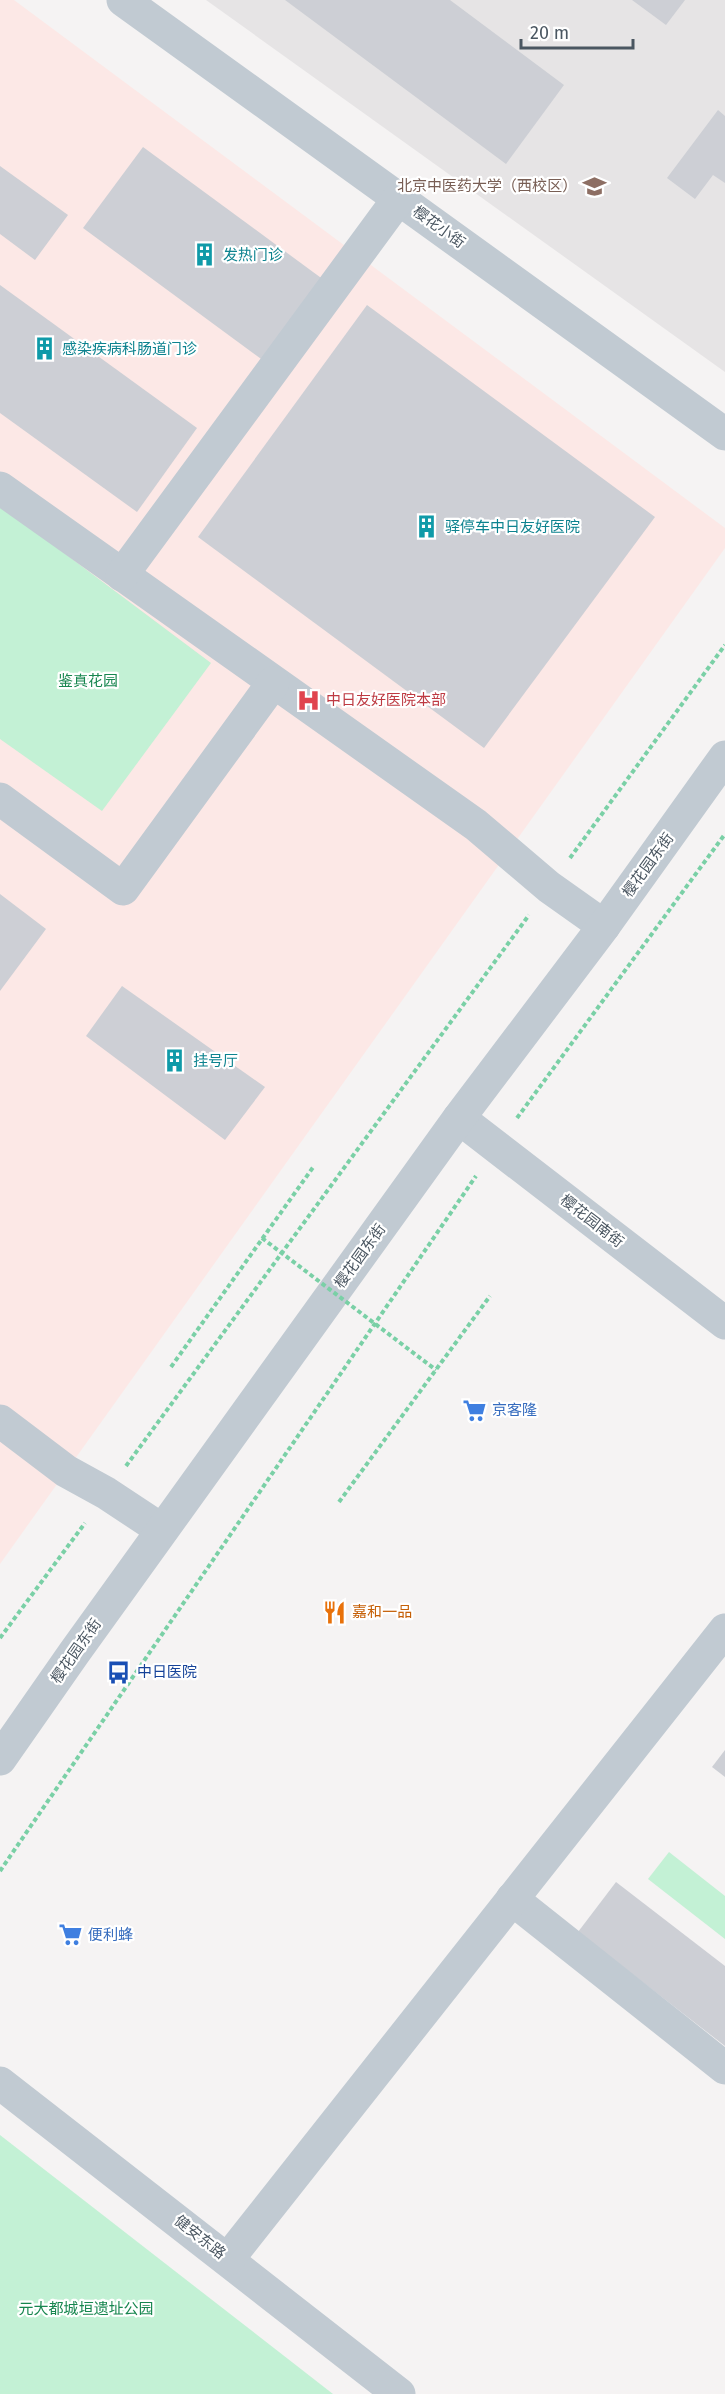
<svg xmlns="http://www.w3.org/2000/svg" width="725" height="2394" font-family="'Fira Sans','Noto Sans SC',sans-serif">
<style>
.education{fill:#e6e4e5}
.medical{fill:#fce8e6}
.green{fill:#c3f1d5}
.building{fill:#cdcfd5}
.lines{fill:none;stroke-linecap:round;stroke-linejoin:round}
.path{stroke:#7ad0a6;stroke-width:4;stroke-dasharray:4.5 3;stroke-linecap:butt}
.minor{stroke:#c1cad2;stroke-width:33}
.path-bridge{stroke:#7ad0a6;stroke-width:4;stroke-dasharray:4.5 3;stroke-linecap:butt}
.labels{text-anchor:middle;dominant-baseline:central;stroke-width:4.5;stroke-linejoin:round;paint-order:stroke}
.education-label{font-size:15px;fill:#785e54;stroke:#fff;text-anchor:end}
.street-label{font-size:15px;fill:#4a5661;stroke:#fff}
.culture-label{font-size:15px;fill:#0d838f;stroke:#fff;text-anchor:start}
.park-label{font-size:15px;fill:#17864f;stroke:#fff}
.health-label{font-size:15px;fill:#be3a42;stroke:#fff;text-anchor:start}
.shop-label{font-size:15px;fill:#366cbe;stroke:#fff;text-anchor:start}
.food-label{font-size:15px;fill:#c56008;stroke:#fff;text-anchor:start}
.transit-label{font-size:15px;fill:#164399;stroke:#fff;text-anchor:start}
</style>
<rect width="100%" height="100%" fill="#f5f3f3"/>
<path class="education" d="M206,0H725V372Z"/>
<path class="medical" d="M0,0H14L725,528V548L0,1564Z"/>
<g class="green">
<path d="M0,505L211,663L102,811L0,739Z"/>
<path d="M669,1852L725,1896V1939L648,1879Z"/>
<path d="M0,2135L333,2394H0Z"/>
</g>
<g class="building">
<path d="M285,0H450L564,85L506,164Z"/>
<path d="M632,0H685L666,25Z"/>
<path d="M718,110L725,116V183L713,175L695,199L667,178Z"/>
<path d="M143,147L328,283L268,364L83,228Z"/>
<path d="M0,166L68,215L35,260L0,234Z"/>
<path d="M0,285L197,428L137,512L0,413Z"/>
<path d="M367,305L655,517L484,748L198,537Z"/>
<path d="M0,894L46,929L0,991Z"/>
<path d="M122,986L265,1087L225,1140L86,1036Z"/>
<path d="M725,1750V1777L712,1767Z"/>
<path d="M616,1882L725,1966V2046L578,1932Z"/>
</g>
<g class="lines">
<g class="path">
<path d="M570,858L725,645"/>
<path d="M517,1118L725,834"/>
<path d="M171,1367L314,1166"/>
<path d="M126,1466L529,915"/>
<path d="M339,1502L490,1296"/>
<path d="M0,1638L85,1523"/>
<path d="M0,1871L476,1176"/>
</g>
<g class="minor">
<path d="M123,0L725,434"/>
<path d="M0,488L476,825L549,887L604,926"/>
<path d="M122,575L399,198"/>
<path d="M0,799L123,889L273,683"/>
<path d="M459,1118L725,1323"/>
<path d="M0,1421L66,1471L106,1493L162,1530"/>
<path d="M0,1759L74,1653L459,1118L604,926L725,757"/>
<path d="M512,1899L725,2068"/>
<path d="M0,2083L399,2394"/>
<path d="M228,2259L725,1630"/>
</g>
<path class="path-bridge" d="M262,1238L436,1370"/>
</g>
<defs>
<symbol id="university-bare" viewBox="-9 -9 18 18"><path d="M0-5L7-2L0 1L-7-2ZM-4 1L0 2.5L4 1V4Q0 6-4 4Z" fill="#8d6e63" stroke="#fff" stroke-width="2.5" paint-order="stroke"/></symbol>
<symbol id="building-bare" viewBox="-9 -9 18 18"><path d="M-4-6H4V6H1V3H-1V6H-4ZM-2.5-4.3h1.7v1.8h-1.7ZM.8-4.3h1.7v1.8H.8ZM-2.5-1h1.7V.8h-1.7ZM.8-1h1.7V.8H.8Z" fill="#0f9aa8" stroke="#fff" stroke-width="2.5" paint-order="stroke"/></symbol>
<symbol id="hospital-bare" viewBox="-9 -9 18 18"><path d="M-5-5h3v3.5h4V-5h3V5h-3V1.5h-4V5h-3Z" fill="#e0444e" stroke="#fff" stroke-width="2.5" paint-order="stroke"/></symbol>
<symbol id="supermarket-bare" viewBox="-9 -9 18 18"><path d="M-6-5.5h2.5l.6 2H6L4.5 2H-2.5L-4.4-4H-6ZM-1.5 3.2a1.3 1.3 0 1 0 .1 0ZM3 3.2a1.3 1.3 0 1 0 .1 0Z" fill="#3f7fe0" stroke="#fff" stroke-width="2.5" paint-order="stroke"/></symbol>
<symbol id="restaurant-bare" viewBox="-9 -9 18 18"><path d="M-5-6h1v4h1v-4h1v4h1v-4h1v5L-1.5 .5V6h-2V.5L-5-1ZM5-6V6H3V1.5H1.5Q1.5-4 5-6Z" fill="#e8710a" stroke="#fff" stroke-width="2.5" paint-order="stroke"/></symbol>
<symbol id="bus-bare" viewBox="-9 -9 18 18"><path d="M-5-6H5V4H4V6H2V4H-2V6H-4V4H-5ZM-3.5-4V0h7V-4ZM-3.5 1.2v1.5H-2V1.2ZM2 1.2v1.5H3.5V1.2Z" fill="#1a4fb4" stroke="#fff" stroke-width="2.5" paint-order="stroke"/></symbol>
</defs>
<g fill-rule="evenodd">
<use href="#university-bare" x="578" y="170" width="33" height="33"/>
<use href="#building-bare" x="188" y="238" width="33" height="33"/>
<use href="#building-bare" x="28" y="332" width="33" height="33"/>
<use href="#building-bare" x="410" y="510" width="33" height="33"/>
<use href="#hospital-bare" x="292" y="684" width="33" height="33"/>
<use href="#building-bare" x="158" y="1044" width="33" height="33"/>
<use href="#supermarket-bare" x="458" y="1394" width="33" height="33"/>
<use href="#restaurant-bare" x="318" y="1596" width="33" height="33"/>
<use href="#bus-bare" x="102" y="1656" width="33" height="33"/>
<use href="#supermarket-bare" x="54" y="1918" width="33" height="33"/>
</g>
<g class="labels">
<g class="education-label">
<text x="577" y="186">北京中医药大学（西校区）</text>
</g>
<g class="street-label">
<text transform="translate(439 227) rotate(36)">樱花小街</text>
<text transform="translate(648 865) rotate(-54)">樱花园东街</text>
<text transform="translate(592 1221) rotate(38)">樱花园南街</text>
<text transform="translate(360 1256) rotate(-54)">樱花园东街</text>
<text transform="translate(76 1651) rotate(-55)">樱花园东街</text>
<text transform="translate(200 2237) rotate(38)">健安东路</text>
</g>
<g class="culture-label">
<text x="223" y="255">发热门诊</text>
<text x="62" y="349">感染疾病科肠道门诊</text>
<text x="445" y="527">驿停车中日友好医院</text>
<text x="193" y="1061">挂号厅</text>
</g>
<g class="park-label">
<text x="88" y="681">鉴真花园</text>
<text x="86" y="2309">元大都城垣遗址公园</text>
</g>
<g class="health-label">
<text x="326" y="700">中日友好医院本部</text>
</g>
<g class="shop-label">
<text x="492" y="1410">京客隆</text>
<text x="88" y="1935">便利蜂</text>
</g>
<g class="food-label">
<text x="352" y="1612">嘉和一品</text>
</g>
<g class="transit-label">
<text x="137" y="1672">中日医院</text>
</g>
</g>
<path d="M521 39v9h112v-9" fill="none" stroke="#4a5661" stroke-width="3"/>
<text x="530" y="39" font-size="18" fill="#4a5661" stroke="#ffffff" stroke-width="4.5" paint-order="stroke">20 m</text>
</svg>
